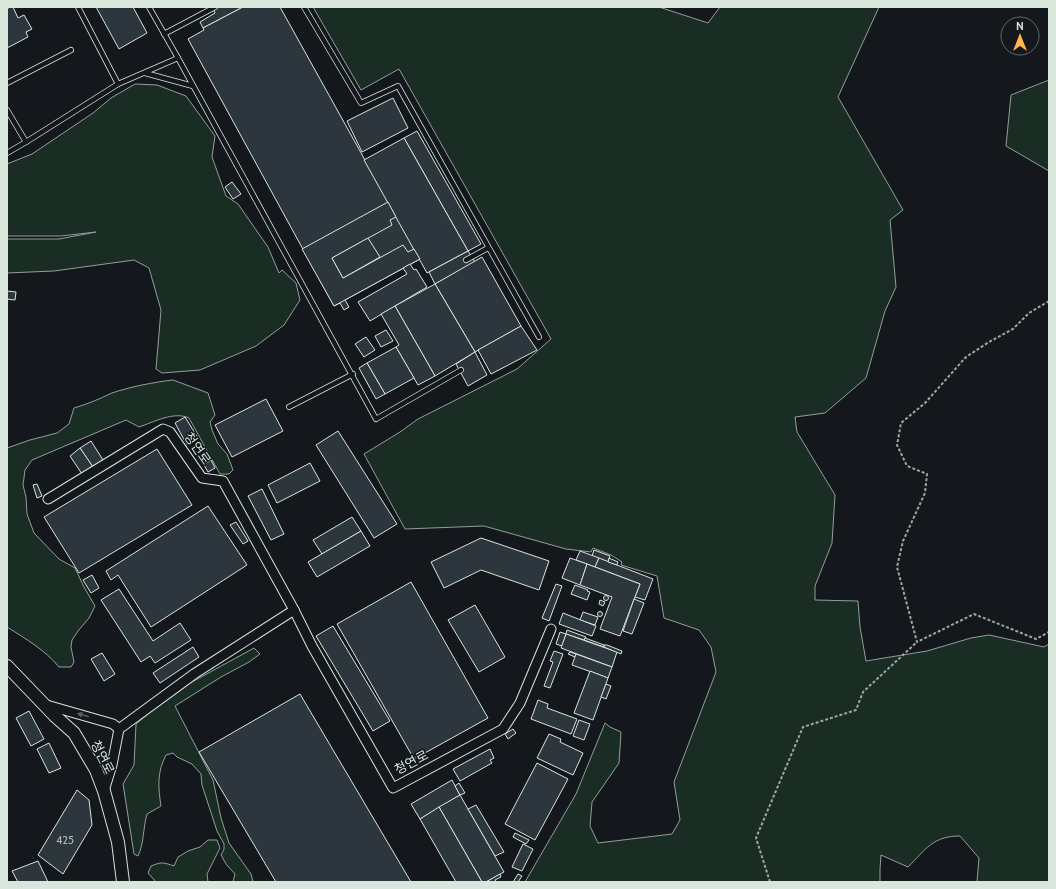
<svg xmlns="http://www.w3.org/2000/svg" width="1056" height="889" font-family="Cabin,'Noto Sans KR',sans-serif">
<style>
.green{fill:#1a2d24;stroke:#939e99}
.building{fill:#2c363c;stroke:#d8e6dc}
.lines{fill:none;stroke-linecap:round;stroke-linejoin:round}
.lane-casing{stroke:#d8e6dc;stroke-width:6}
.street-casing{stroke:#d8e6dc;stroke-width:11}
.secondary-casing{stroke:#d8e6dc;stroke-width:14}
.path{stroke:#9da8a2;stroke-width:2;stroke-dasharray:3 2;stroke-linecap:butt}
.lane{stroke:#14181c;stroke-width:4.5}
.street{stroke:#14181c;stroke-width:9}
.secondary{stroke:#14181c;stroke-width:12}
.oneway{fill:#59605f}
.labels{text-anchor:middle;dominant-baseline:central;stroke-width:3;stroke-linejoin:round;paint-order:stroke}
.number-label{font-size:11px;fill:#adbab4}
.street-label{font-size:13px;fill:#d8e6dc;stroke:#14181c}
</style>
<rect width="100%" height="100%" fill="#14181c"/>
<g class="green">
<path d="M313,7H659L708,23L720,7H879L838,97L903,210L890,220L896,287L885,311L866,378L825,413L795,417L797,432L835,495L832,543L815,586V600L858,601L860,627L866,661L927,651L971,638L989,635L1044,647L1049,644V882H977L979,858L960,836C933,836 926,849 908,867L881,855L880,869V882H525L576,794L605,723L610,727L621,732L619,763L592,802L590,826L598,843L672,834L680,820L674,782L716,672L711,647L699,630L664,618L657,576L621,565L622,562L611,555L593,548L591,552L566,549L484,526L405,529L364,454L400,432L418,419L517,369L551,339L399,69L361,90Z"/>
<path d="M1049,80V171L1006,146L1011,95Z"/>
<path d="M135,84L157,85L186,96L215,136L212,157L226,196L238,204L268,247L279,273L282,270L296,283L300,300L284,325L256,346L200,370L162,373L156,369L161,310L149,268L134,260L54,271L7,273V239H59L96,232L61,236H7V164L32,154L93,113L111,98Z"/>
<path d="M173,380L208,393L215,415L210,422L212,430L218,444L227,454L233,470L229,474H220L189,418C174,411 154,422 139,427L126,420L32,460L25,470L23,485L26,497L27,514L34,533L59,559L75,568L84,587L95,606L89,618L78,631L72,640L71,647L74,662L71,667H59C45,650 26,639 7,627V448L30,440L57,433L69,424L74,408C88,404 99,399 112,393C129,387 155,382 173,380Z"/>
<path d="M254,648L260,654L249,662L221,677L175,706L213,780L221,818L229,843L251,874L253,882H233L235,874L226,864L221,855L224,849V844L217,831L202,785L201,774L192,764L177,757L173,753L166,755C157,772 158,787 161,806L147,814C143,828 144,844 138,856L134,854L123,784L134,765L136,724L148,714L192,682Z"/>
<path d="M208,840H217L220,848L207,874L208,882H156L148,873L151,866C161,862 163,862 174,866L178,857L188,851L200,847Z"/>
</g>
<g class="building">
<path d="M10,7H13L18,18L24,15L32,29L26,32L28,37L7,48V9Z"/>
<path d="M96,7H133L147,33L119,49Z"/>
<path d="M212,7H243L203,28L200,22L215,13Z"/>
<path d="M243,7H280L420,259L345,300L349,307L344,310L340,303L334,306L188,39L204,30L203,28Z"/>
<path d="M393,98L408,128L362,152L347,121Z"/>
<path d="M417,131L481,244L468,251L404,138Z"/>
<path d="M404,138L468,251L427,273L364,160Z"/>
<path d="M232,182L241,194L233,199L225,187Z"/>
<path d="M388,202L396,217L390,220L392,225L332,258L343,278L403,245L408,252L414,249L420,259L334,306L302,249Z"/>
<path d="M368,238L380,257L343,278L332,258Z"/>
<path d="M468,251L475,262L435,284L429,272Z"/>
<path d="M482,257L521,326L475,352L435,284Z"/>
<path d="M410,264L414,270L416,269L427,287L370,321L358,302L407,274L403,268Z"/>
<path d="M435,284L475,352L435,376L395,306Z"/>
<path d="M7,291L16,292L15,300L7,299Z"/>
<path d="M395,306L435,376L418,385L396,347L399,345L381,314Z"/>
<path d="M521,326L537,350L491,374L478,350Z"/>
<path d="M386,330L393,341L381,347L375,336Z"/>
<path d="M366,337L375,350L364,357L355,344Z"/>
<path d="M396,347L414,378L385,394L367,363Z"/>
<path d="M475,352L487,375L468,386L456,364Z"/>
<path d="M367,363L385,394L376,399L359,368Z"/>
<path d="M266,399L283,431L232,457L215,425Z"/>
<path d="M185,417L198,438L187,445L175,423Z"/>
<path d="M338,431L397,524L374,538L316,445Z"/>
<path d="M91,441L103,460L93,467L80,448Z"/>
<path d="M80,448L93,467L82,474L70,456Z"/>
<path d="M157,449L192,505L79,573L44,517Z"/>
<path d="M211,460L215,468L208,472L204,465Z"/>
<path d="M310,463L320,481L277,503L268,485Z"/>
<path d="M37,484L42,496L37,498L33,485Z"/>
<path d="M262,489L284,534L271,540L248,496Z"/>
<path d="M208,506L247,565L151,627L118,575L111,580L106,571Z"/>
<path d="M352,517L361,531L322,554L313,540Z"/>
<path d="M236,522L248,541L243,544L230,525Z"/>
<path d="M361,531L370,546L317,577L308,562Z"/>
<path d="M481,538L549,561L539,590L481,570L444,588L431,562Z"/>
<path d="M594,550L610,556L608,562L592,556Z"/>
<path d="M580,551L599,558L595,567L576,560Z"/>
<path d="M570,558L587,564L580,585L562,578Z"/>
<path d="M599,558L653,579L645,600L635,597L640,584L595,567Z"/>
<path d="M609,558L618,562L617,565L608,562Z"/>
<path d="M587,564L640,584L620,636L600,629L612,597L580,585Z"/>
<path d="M92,575L99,588L91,593L83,580Z"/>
<path d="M411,582L488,718L414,759L337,624Z"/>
<path d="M556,584L562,586L549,621L542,618Z"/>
<path d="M575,585L588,590L587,591L590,592L587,600L571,594Z"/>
<path d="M119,589L153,641L180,623L191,640L155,663L150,656L141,662L101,600Z"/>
<circle cx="606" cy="598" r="2.5"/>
<path d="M634,599L644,603L632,634L623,631Z"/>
<path d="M600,600L605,602L603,606L599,604Z"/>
<path d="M475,605L505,657L479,672L448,620Z"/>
<circle cx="600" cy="614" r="2.5"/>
<path d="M583,612L598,617L595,625L580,620Z"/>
<path d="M563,613L596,626L592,636L559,624Z"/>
<path d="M333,626L390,721L373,731L316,636Z"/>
<path d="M567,630L586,637L584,640L566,634Z"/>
<path d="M560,632L566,634L562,646L556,644Z"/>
<path d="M566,634L617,652L612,667L561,648Z"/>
<path d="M585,638L604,645V647L584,640Z"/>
<path d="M604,645H607L622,651L621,654L604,647Z"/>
<path d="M193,647L199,657L160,683L153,673Z"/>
<path d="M554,651L563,654L550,688L544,686L553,662L550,661Z"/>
<path d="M570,652L576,654L575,657L568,654Z"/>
<path d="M102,653L115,674L104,681L91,659Z"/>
<path d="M576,654L612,667L608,678L572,665Z"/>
<path d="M590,671L608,678L593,720L574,713Z"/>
<path d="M606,684L611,686L606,699L601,697Z"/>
<path d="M300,694L411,882H276L199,752Z"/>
<path d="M538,700L548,704L547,708L577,719L571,734L531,719Z"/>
<path d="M29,711L44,739L31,746L16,718Z"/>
<path d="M579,720L590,724L584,740L573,736Z"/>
<path d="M513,729L516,733L508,739L505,734Z"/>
<path d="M549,734L561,739L560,742L583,753L573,775L537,758Z"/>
<path d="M49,743L61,768L49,773L37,749Z"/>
<path d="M490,749L494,758L490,760L492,763L460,781L453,769Z"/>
<path d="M537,763L568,779L535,840L505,824Z"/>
<path d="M452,780L460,795L420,819L411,804Z"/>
<path d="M459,783L465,793L460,795L455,786Z"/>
<path d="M77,790L89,800L92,825L63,874L38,855Z"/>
<path d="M460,795L504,872L486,882H482L439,807Z"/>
<path d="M476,805L504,852L495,856L468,809Z"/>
<path d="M439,807L482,882H456L420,819Z"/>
<path d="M515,833L529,840L526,844L513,837Z"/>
<path d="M523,844L533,849L522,871L512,867Z"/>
<path d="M38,861L48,882H18L12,871Z"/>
<path d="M500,874L501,877L495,880L497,882H486Z"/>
<path d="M518,874L522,876L518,882H513Z"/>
</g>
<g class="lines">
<defs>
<g id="lane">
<path d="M78,7L118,84"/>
<path d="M149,7L178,58"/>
<path d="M304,7L361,103L398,86L539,337"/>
<path d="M164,34L215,7"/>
<path d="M145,73L193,86"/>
<path d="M7,83L71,50"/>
<path d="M7,110L26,142"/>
<path d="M7,153L26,142L118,84L178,58L376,419L461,370"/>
<path d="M466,260L488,248"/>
<path d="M289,407L353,374"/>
</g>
<g id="street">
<path d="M48,499L163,429L170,432L202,478L223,481L294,610"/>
<path d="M43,704L113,724L119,729"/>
<path d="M104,791L112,765L119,729L194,674L294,610L312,646L393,788L503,729L520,703L551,629"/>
</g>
<path id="secondary" d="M7,666L55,716L74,733L96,770L104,791L118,842L123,882"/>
</defs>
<use href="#lane" class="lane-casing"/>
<use href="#street" class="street-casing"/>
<use href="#secondary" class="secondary-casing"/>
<g class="path">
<path d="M1049,301L1029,313L1013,329L989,342L966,357L925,403L901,423L897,445L907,466L927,474L925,493L903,541L897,567L917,642L974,614L1036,639L1049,632"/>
<path d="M770,882L756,838L803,727L856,710L863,692L917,642"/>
</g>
<use href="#lane" class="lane"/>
<use href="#street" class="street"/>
<use href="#secondary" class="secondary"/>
</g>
<defs><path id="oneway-solid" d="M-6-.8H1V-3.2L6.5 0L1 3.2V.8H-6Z"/></defs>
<use class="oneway" href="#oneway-solid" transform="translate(83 715) rotate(-164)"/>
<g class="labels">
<g class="number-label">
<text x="65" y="840">425</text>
</g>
<g class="street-label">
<text transform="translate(198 448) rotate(55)">청연로</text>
<text transform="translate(103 757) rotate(63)">청연로</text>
<text transform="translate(411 762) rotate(-28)">청연로</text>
</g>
</g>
<rect width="1056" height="889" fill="none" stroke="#d8e6dc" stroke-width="16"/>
<g transform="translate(1020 36)"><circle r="19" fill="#14181c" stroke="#626a69"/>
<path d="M0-3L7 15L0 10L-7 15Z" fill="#ffb74d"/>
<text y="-6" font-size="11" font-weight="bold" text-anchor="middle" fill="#d8e6dc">N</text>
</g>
</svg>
